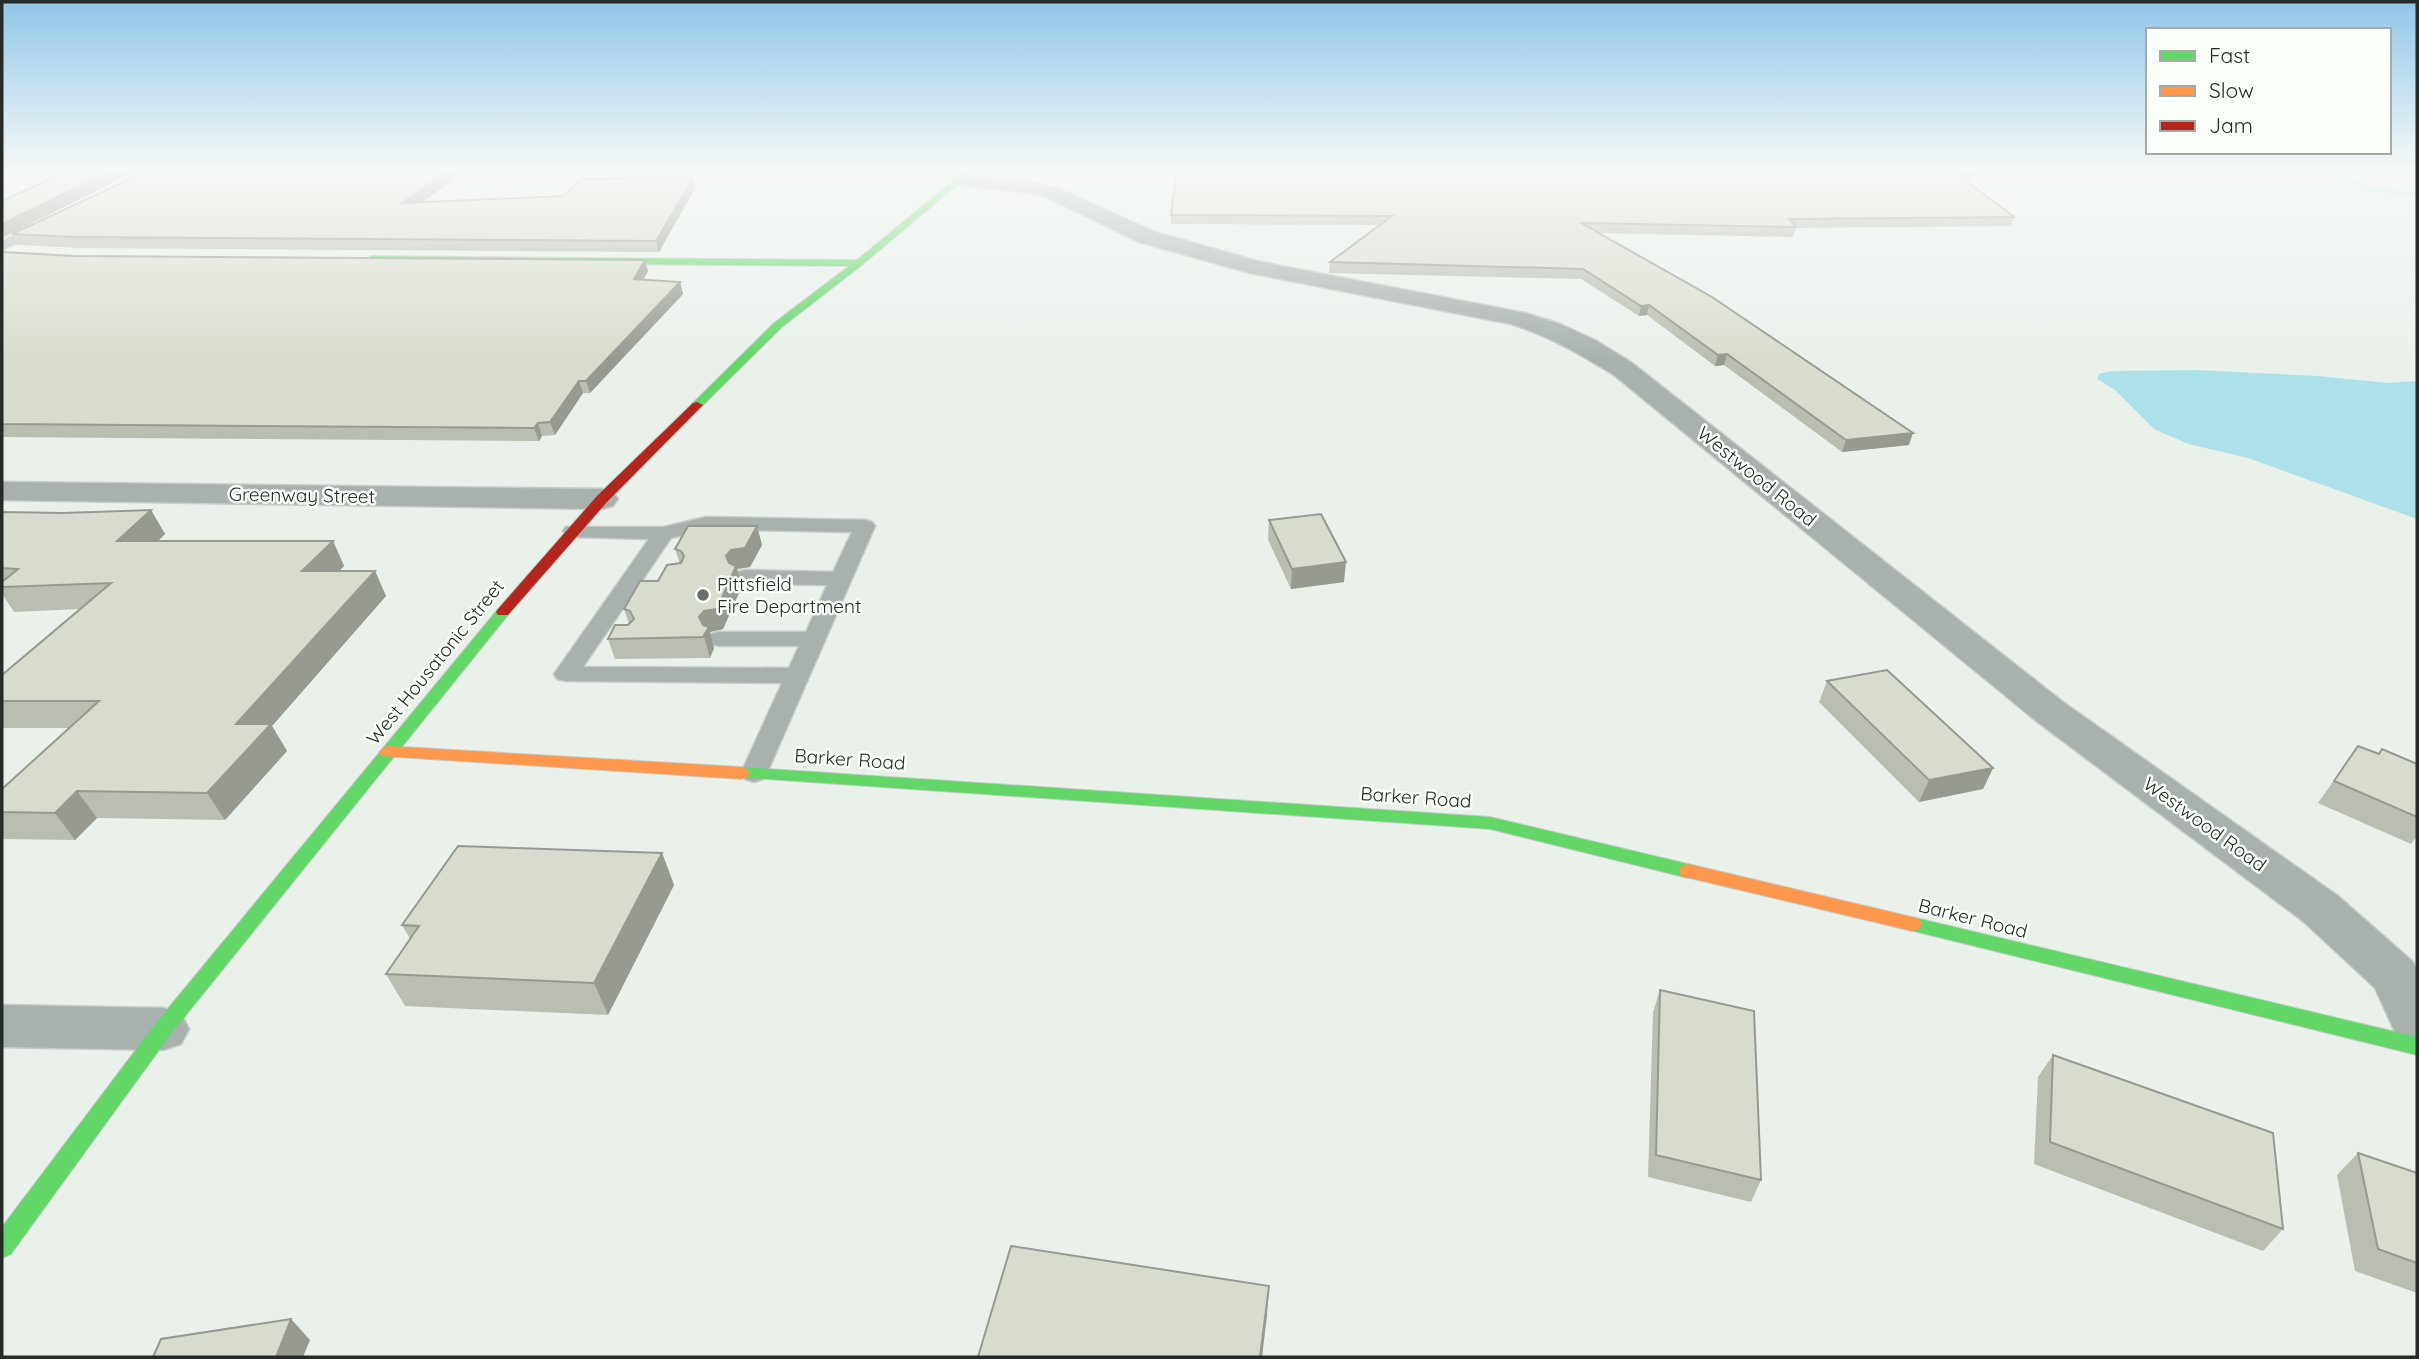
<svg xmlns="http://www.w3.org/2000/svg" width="2419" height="1359" font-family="Quicksand,sans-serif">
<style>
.water{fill:#ace1ea}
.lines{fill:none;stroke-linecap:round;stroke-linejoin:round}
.stream{fill:#ace1ea;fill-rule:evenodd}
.lane-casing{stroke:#c8cdc9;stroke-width:3}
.street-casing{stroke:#c8cdc9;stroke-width:3}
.fast-casing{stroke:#c8cdc9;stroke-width:2}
.slow-casing{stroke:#c8cdc9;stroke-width:2}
.jam-casing{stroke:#c8cdc9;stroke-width:2}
.lane{fill:#a8b1ae;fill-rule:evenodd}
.street{fill:#a8b1ae;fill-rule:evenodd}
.fast{fill:#63d668;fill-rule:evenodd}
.slow{fill:#ff974d;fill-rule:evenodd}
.jam{fill:#b3261e;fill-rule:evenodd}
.wall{fill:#babdb1}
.shaded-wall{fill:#979a90}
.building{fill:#d8dcce;stroke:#979a90;stroke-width:2}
.poi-dot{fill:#6b706c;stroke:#fafffa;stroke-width:2.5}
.labels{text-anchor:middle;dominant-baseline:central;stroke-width:5;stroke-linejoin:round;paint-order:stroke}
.street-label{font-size:19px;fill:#262b27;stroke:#fafffa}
.poi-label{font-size:19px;fill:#262b27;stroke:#fafffa;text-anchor:start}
</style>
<rect width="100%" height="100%" fill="#eaf1eb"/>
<path class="water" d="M2196,370L2318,376L2389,383L2417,381V519L2248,458L2188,444L2154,429L2115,390L2097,379L2099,374L2111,371Z"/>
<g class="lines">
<path class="stream" d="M2323,170H2333L2372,187L2417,193V197L2367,191Z"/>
<defs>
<g id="lane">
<path d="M45,221L52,225L50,228L2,250V241Z"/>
<path d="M706,517L865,520L872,522L875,526L767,773L763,779L754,782L745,779L741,773L782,683L566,681L557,679L554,674L649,539L573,537L566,535L563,531L566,527H664ZM706,529L852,532L833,572L745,570L737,572L734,577L737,582L745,584L827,585L806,632H719L711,634L707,639L711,644L719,646H799L789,668L583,667L671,538Z"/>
</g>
<g id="street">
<path d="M1786,170H1976L1978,172L1968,178L1796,176Z"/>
<path d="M961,175L1030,181L1062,190L1155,232L1261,262L1525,313L1560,324L1595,340L1632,363L2063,702L2338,896L2413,962L2417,971V1047L2399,1041L2375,988L2304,922L2035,720L1614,375C1580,354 1549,336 1511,324L1250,273L1139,242L1048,198L1029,193L954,185L951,181L954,177Z"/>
<path d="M2,482L602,489L613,492L618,499L613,506L602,509L2,500Z"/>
<path d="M2,1005L163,1008L181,1014L189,1029L181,1044L163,1050L2,1047Z"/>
</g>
<g id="fast">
<path d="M966,170H975L862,265L782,327L701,407L697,408L691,405L693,403L774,323L849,266L371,262L366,259L371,256L857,260Z"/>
<path d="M503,608L508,609L510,612L508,615L170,1035L11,1254L2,1258V1227L156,1023L498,609Z"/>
<path d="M741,767L1490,817L1688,864L1695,866L1697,871L1695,876L1688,878L1490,829L735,777L732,773L735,769Z"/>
<path d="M1912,917L2417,1037V1055L1905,929L1902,924L1905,919Z"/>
</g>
<g id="slow">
<path d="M387,746L741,767L747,769L750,773L747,777L741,779L381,756L379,752Z"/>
<path d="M1688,864L1912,917L1919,919L1922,924L1919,929L1912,931L1681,876L1679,871L1681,866Z"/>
</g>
<path id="jam" d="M697,402L703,405L701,407L607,502L508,615H498L496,612L498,609L597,496L693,403Z"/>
</defs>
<use href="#lane" class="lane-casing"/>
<use href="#street" class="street-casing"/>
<use href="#fast" class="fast-casing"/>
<use href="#slow" class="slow-casing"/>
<use href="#jam" class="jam-casing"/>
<use href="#lane" class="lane"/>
<use href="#street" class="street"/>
<use href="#fast" class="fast"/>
<use href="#slow" class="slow"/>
<use href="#jam" class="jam"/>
</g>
<g class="wall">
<path d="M468,170L422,202L563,196L695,188L659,252L80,248L18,245L12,234L126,181Z"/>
<path d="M1171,215L2014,217L2011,226L1796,228L1793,237L1599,233L1909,445L1842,452L1724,365L1715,366L1647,315L1639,316L1581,279L1329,273L1330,262L1380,225L1171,224Z"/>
<path d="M2,252L74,256L648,271L643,280L680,282L683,294L590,393H583L555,435L542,436L539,441L2,437Z"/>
<path d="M151,510L165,534L158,541H333L344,566L339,571H375L386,596L272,726L287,751L225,820L97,818L75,840L2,839V789L70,728H2V675L79,609L14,612L2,594V512L63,513Z"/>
<path d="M1269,520L1344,582L1291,589L1268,540Z"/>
<path d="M757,526L762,545L750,567L737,569L742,586L723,629L710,632L714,648L710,658L615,659L608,639L629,624L624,609L680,564L675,549Z"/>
<path d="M1827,681L1993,768L1983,789L1919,802L1819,702Z"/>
<path d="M2358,746L2379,754L2382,749L2417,764V836L2411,844L2318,803Z"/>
<path d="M662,853L674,885L608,1015L405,1006L386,974L410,939L402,925Z"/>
<path d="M1660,990L1761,1180L1751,1202L1648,1177L1653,1012Z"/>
<path d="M2053,1055L2283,1229L2263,1251L2034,1164L2038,1077Z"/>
<path d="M2358,1153L2417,1173V1293L2355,1271L2337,1175Z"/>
</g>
<g class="shaded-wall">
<path d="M113,170H138L2,238V224Z"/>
<path d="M450,170H468L406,213L402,203Z"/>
<path d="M693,178L695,188L659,252L656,241Z"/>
<path d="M645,260L648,271L637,291L634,279Z"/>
<path d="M680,282L683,294L590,393L586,381Z"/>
<path d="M1649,305L1647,315L1639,316L1641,306Z"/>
<path d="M1727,354L1724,365L1715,366L1718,355Z"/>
<path d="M579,381L583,393L555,435L550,422Z"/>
<path d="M538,423L542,436L539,441L534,428Z"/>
<path d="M1913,433L1909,445L1842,452L1846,440Z"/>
<path d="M151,510L165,534L132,565L117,541Z"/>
<path d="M757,526L762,545L750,567L737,569L742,586L723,629L710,632L714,648L710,658L699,617L726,556L731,550Z"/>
<path d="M333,541L344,566L315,596L302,571Z"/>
<path d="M1346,562L1344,582L1291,589L1292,569Z"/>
<path d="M375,571L386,596L272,726L287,751L225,820L207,793L236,724Z"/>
<path d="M1993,768L1983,789L1919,802L1929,780Z"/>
<path d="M77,791L97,818L75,840L55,813Z"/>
<path d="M662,853L674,885L608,1015L594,983Z"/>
<path d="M1269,1286L1267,1316L1262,1357H1260Z"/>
<path d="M291,1319L310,1340L303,1357H276Z"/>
</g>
<g class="building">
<path d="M69,170H113L2,224V201Z"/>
<path d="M143,170H450L402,203L563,196L581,179L693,178L656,241L74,237L12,234L126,181Z"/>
<path d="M1177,170H1814L1953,171L2014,217L1789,219L1796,227L1581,223L1712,297L1913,433L1846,440L1727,354L1718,355L1649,305L1641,306L1583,269L1330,262L1392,216L1171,215Z"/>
<path d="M2,252L74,256L645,260L634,279L680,282L586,381H579L550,422L538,423L534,428L2,424Z"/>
<path d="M151,510L117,541H333L302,571H375L236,724H271L207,793L77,791L55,813L2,812V789L99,701H2V675L111,583L2,587V582L18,569L2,568V512L63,513Z"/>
<path d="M1321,514L1346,562L1292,569L1269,520Z"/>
<path d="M688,526H757L745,548L731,550L726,556L729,563L736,566L717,609L704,611L699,617L703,625L709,627L703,637L608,639L615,625H628L634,619L630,611L624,609L640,581H658L667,565L681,563L684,556L681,551L675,549Z"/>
<path d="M1887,670L1993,768L1929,780L1827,681Z"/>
<path d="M2358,746L2379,754L2382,749L2417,764V817L2334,781Z"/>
<path d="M458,846L662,853L594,983L386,974L419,926L402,925Z"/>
<path d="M1660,990L1754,1011L1761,1180L1656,1155Z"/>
<path d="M2053,1055L2273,1133L2283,1229L2050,1142Z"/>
<path d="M2358,1153L2417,1173V1263L2378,1249Z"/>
<path d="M1011,1246L1269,1286L1260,1357H978Z"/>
<path d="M291,1319L276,1357H153L161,1339Z"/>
</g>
<linearGradient id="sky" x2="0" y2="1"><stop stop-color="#90c6e9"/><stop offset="0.47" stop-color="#f6f9f6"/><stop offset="1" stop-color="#f6f9f6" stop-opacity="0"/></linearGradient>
<rect width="2419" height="360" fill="url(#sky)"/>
<circle class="poi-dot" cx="703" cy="595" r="7"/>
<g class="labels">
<g class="street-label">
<text transform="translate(1757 476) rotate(39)">Westwood Road</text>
<text transform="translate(302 495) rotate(1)">Greenway Street</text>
<text transform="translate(435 662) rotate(-51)">West Housatonic Street</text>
<text transform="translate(850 759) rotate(4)">Barker Road</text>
<text transform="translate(1416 797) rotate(4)">Barker Road</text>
<text transform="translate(2205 824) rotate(36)">Westwood Road</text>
<text transform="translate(1973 918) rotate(14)">Barker Road</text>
</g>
<g class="poi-label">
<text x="717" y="584">Pittsfield<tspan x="717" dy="22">Fire Department</tspan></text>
</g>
</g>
<rect width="2419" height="1359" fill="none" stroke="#262b27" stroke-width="7"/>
<rect x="2146" y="28" width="245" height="126" fill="#fafffa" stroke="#a5aaa6" stroke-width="2"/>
<rect x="2160" y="51" width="35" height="10" fill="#63d668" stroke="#a5aaa6" stroke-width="2"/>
<text x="2209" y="63" font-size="21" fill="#262b27">Fast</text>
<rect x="2160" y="86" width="35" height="10" fill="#ff974d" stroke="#a5aaa6" stroke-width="2"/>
<text x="2209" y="98" font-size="21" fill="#262b27">Slow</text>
<rect x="2160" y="121" width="35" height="10" fill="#b3261e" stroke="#a5aaa6" stroke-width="2"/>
<text x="2209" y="133" font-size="21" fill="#262b27">Jam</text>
</svg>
